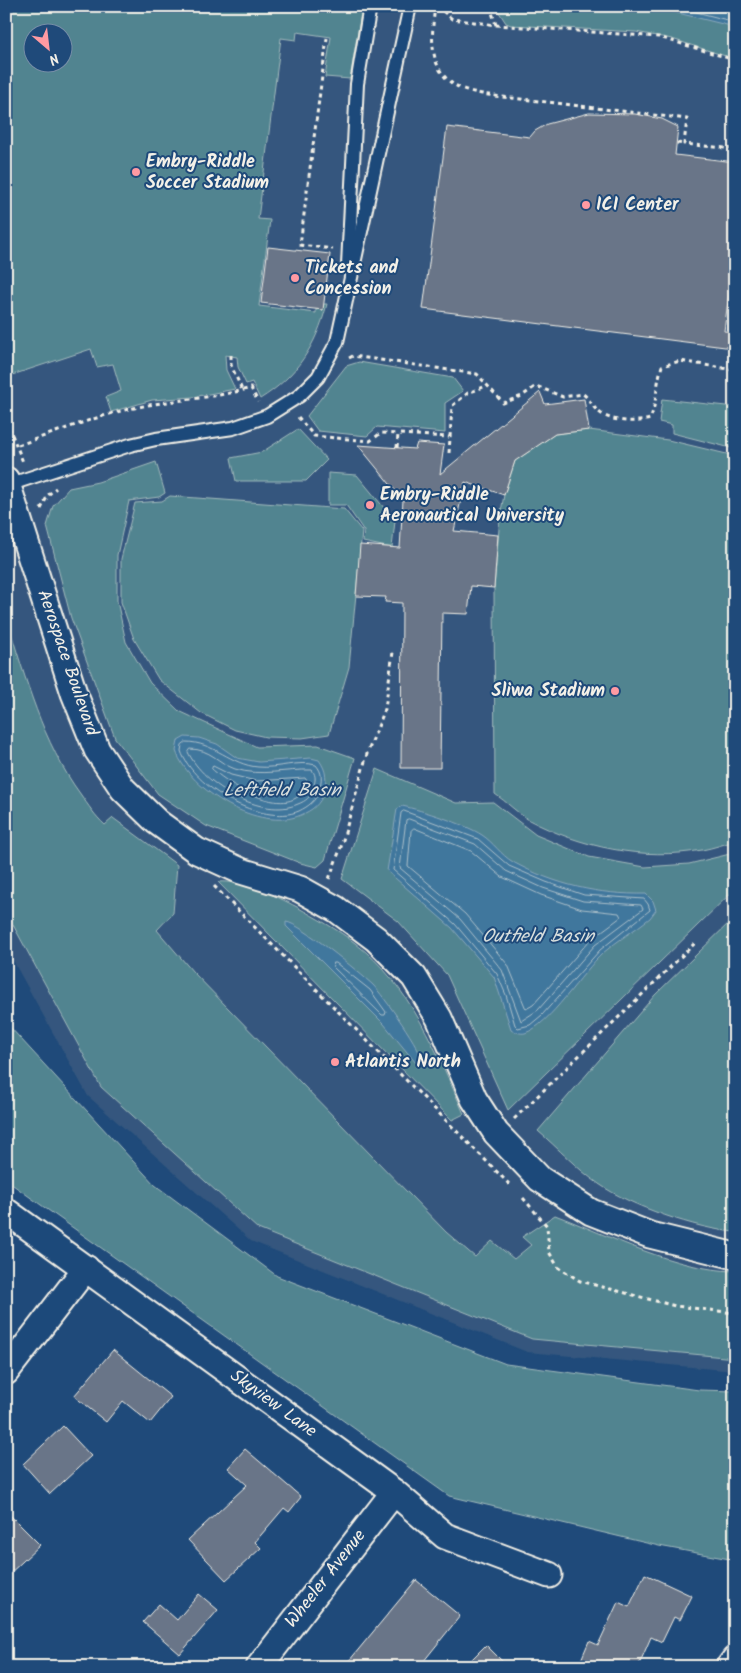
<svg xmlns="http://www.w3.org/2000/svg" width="741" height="1673" font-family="Kalam,sans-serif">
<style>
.built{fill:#35577e;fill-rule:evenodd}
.green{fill:#518490;stroke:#a2babc;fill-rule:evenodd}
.water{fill:#41779d;stroke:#89a8bb}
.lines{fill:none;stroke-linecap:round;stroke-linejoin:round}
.shore{stroke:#acc0ca;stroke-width:1}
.building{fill:#697588;stroke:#f4f1e8}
.service-casing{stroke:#f4f1e8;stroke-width:16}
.minor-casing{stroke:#f4f1e8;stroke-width:29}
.path{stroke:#f4f1e8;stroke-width:3;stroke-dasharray:4 4;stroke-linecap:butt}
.service{stroke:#1f4a7a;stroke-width:12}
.minor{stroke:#1f4a7a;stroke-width:25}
.poi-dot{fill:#ff9aa2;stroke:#1f4a7a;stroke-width:2}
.labels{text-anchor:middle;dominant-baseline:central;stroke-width:4;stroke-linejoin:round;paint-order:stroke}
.poi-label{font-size:18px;font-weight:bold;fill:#f4f1e8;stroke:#1f4a7a;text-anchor:start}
.street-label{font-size:18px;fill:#f4f1e8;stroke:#1f4a7a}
.water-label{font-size:19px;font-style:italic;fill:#d9dfdd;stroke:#1f4a7a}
</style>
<rect width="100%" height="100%" fill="#1f4a7a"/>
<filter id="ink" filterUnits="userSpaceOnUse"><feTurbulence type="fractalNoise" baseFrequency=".02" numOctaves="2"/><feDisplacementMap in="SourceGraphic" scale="10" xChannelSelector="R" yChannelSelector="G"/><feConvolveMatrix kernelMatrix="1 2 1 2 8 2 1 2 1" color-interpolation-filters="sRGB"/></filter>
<g filter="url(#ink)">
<path class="built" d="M6,6H735V1371L527,1352L251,1241L88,1096L6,948ZM32,32H62V62H32Z"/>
<g class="green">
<path d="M6,6H362L350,79L325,77L331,37L297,32L296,40L281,38L258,219L270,220L259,306L316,313V309L323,310V304H327C316,346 297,376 260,399L252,382L246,384L238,367L237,357L225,355L226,370L235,389L193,397L152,400L111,412L106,397L121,391L113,364L97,367L91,349L6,377ZM32,32H62V62H32Z"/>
<path d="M495,6H735V59L672,39L636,32L511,25L506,23Z"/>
<path d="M359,362L453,378L463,391L445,403V433L377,427L367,436L318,431L307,416L346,366Z"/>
<path d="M662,399L735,407V449L672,433V425L659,422Z"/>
<path d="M298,429L327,460L306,481H236L231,458L262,452Z"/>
<path d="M589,430L668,440L735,456V841C724,844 713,848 702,850C644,861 580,847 529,820C517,813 507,802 495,794L494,588L500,517L504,495L515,461L555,434Z"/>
<path d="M156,462L165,493L159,497L129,501L117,555V601L126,642L150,683L179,711L257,747L318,745L355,758L325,860L317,867L300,863L206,826L158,794L115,738L71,618L47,526L53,506L69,488L98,482Z"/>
<path d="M328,473L357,475L395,521L392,548L363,542L364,531L346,505H328Z"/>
<path d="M170,496L344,509L362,531L349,667L329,734L302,738L266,737L235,730L201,713L159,680L134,639L121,602V559L135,503L162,501Z"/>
<path d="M6,617C26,679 42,742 81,795C88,805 95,816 105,825L113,818L177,865L173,913L157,930L193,972L446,1232L475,1257L492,1241L514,1259L531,1245L522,1237L555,1215C610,1236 675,1270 735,1271V1358L532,1339L258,1229L101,1087L6,912Z"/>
<path d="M377,769L456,803L493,802L536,835L589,857L645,867L689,864L730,854L735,865V889L508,1110L447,975L398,921L342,879Z"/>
<path d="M218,882C244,880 274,895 297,907C316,918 337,929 355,943C410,985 437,1052 464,1114L452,1120Z"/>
<path d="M735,917V1232C697,1229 630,1206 599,1184C577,1169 558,1148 538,1131L655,995Z"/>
<path d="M6,1020L9,1026L155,1185L277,1276L506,1364L699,1390L735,1391V1560L659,1546L449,1496L6,1180Z"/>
</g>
<g class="water">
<path d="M649,6H735V27Z"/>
<path d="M185,737L199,738L217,744L237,758L259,762L311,758L319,760C327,771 327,780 324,792C320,805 312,810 301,815C260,833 190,791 176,751L178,741Z"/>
<path d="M402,806C422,810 465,824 482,835C493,842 501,855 513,862C555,885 599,895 646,894L653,901L656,910L650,918C635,930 618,940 603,953C582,972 550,1025 525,1033C520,1034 515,1032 511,1029L494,977L452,928L387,871L397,809Z"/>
<path d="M286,922C300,923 360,973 373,985C382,994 424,1052 422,1062L416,1063L384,1024L286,926Z"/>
</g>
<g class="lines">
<g class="shore">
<path d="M673,6L735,22"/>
<path d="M186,742C214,742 231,765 258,767C277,769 298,760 316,765C323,773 322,780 319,790C316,801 309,806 299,811C262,827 193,787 181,751L182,745Z"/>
<path d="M190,749C211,749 218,763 235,769C261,777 286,769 312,770C317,776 315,782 313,788C311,797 306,801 298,804C263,820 203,785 188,752Z"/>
<path d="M213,766L231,775L256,781L305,778L307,781C297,825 232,788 212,769Z"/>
<path d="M404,811L478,839L509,866L546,882L584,895L644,899L648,904L650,910L600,950L542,1015L530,1025L518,1028L515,1025L506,995L497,974L455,924L393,870L401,813Z"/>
<path d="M409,819L475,844L506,871L543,888L583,901L641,905L643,909L595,945L538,1010L521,1021L502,970L460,919L400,868L406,820Z"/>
<path d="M414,828L471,851L502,877L541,895L582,909L619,913L621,917L590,940L533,1005L526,1009L508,965L465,914L408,866L411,831Z"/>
<path d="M333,963H336L370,990L386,1012L385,1015H382L333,967Z"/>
</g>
</g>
<g class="building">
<path d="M589,113L635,114L662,119L678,127L675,155L735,162V248L724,331L735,332L733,348L423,309L447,127L530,137L535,131L547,124Z"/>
<path d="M268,247L330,254L323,310L261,303Z"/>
<path d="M540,392L545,404L584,399L589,430L555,434L515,461L504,495L465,482L454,531L498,535L494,588L471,586L468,614L442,613L440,768H401L402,603L385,602L386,597L356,596L360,545L400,548L403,500L358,445L415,449L417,443L444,445L440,474Z"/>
<path d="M113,1350L171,1397L150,1423L123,1401L106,1422L74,1396Z"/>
<path d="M63,1426L91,1456L50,1494L23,1464Z"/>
<path d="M245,1449L301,1497L289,1512L284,1508L255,1542L261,1548L226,1580L188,1540L247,1485L228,1468Z"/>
<path d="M6,1511L40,1545L6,1577Z"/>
<path d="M645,1574L692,1596L680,1620L674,1617L662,1642L651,1637L638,1667H578L589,1641L598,1645L618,1602L629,1607Z"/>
<path d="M416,1580L460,1616L419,1667H344Z"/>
<path d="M199,1594L218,1610L180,1654L143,1622L159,1604L177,1620Z"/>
<path d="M486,1645L508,1667H464Z"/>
</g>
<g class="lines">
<defs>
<g id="service">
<path d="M348,265L357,84L370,6"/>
<path d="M8,485L130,445L156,439L233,428L267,416L299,396L318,377L337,342L410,6"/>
</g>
<g id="minor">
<path d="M6,480L74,693L97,750L123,789L157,822L197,851L241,871L300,889L336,909L376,939L414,977L439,1018L474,1099L496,1133L540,1179L591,1212L650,1235L735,1256"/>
<path d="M6,1211L394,1492L445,1536L549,1575"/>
<path d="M6,1372L86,1268"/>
<path d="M259,1667L394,1492"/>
<path d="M729,1667L735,1659"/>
</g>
</defs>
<use href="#service" class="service-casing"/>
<use href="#minor" class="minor-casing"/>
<g class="path">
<path d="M435,6C432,32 427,66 453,84C471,96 516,98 539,101C588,107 637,113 687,119L684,144L735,149"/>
<path d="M437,6L452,19L496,25L659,37L735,60"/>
<path d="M490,6L496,25"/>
<path d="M327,38L300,245L333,249"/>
<path d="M677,143L684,144"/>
<path d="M231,355V365L242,390"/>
<path d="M349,358L353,356L477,374L503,403L522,396L536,386L563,397L583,394C590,399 592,407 599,412C610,422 636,423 650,419C657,403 656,384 662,366L680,361L735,370"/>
<path d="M298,417L314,436L370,441L381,433L398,434"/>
<path d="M6,420L23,462"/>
<path d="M18,445C56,433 95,416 134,408C173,399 213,399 251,388L258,402"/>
<path d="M397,448L398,434L449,437"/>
<path d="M449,453L452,406L468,393L486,386"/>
<path d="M41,509L48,495L56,488"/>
<path d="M329,879L341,847L367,754L385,709L393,652"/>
<path d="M214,886L510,1185"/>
<path d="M730,907L735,903"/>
<path d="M514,1119L695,943"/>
<path d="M523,1198L547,1226L549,1252L558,1267L580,1281L675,1306L735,1313"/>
</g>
<use href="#service" class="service"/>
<use href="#minor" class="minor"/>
</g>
</g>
<g class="poi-dot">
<circle cx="136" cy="172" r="5"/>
<circle cx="586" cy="205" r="5"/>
<circle cx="295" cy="278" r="5"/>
<circle cx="370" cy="505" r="5"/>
<circle cx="615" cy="691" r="5"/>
<circle cx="335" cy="1062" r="5"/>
</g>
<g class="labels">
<g class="poi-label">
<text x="146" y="162">Embry-Riddle<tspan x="146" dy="21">Soccer Stadium</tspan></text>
<text x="596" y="205">ICI Center</text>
<text x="305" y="268">Tickets and<tspan x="305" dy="21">Concession</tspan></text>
<text x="380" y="495">Embry-Riddle<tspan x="380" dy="21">Aeronautical University</tspan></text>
<text x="605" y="691" text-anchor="end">Sliwa Stadium</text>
<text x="345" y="1062">Atlantis North</text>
</g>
<g class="street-label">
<text transform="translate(67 663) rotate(71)">Aerospace Boulevard</text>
<text transform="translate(273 1404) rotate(36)">Skyview Lane</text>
<text transform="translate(326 1579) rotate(-52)">Wheeler Avenue</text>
</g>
<g class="water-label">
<text x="282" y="791">Leftfield Basin</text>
<text x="538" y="937">Outfield Basin</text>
</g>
</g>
<rect width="741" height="1673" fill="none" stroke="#1f4a7a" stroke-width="25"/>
<rect x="12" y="12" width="716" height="1648" fill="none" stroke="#f4f1e8" stroke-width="2" filter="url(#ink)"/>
<g transform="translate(48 48) rotate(152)"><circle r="24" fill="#1f4a7a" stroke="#748da6"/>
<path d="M0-4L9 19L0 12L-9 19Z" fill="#ff9aa2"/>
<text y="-8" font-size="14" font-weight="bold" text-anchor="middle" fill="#f4f1e8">N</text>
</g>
</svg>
